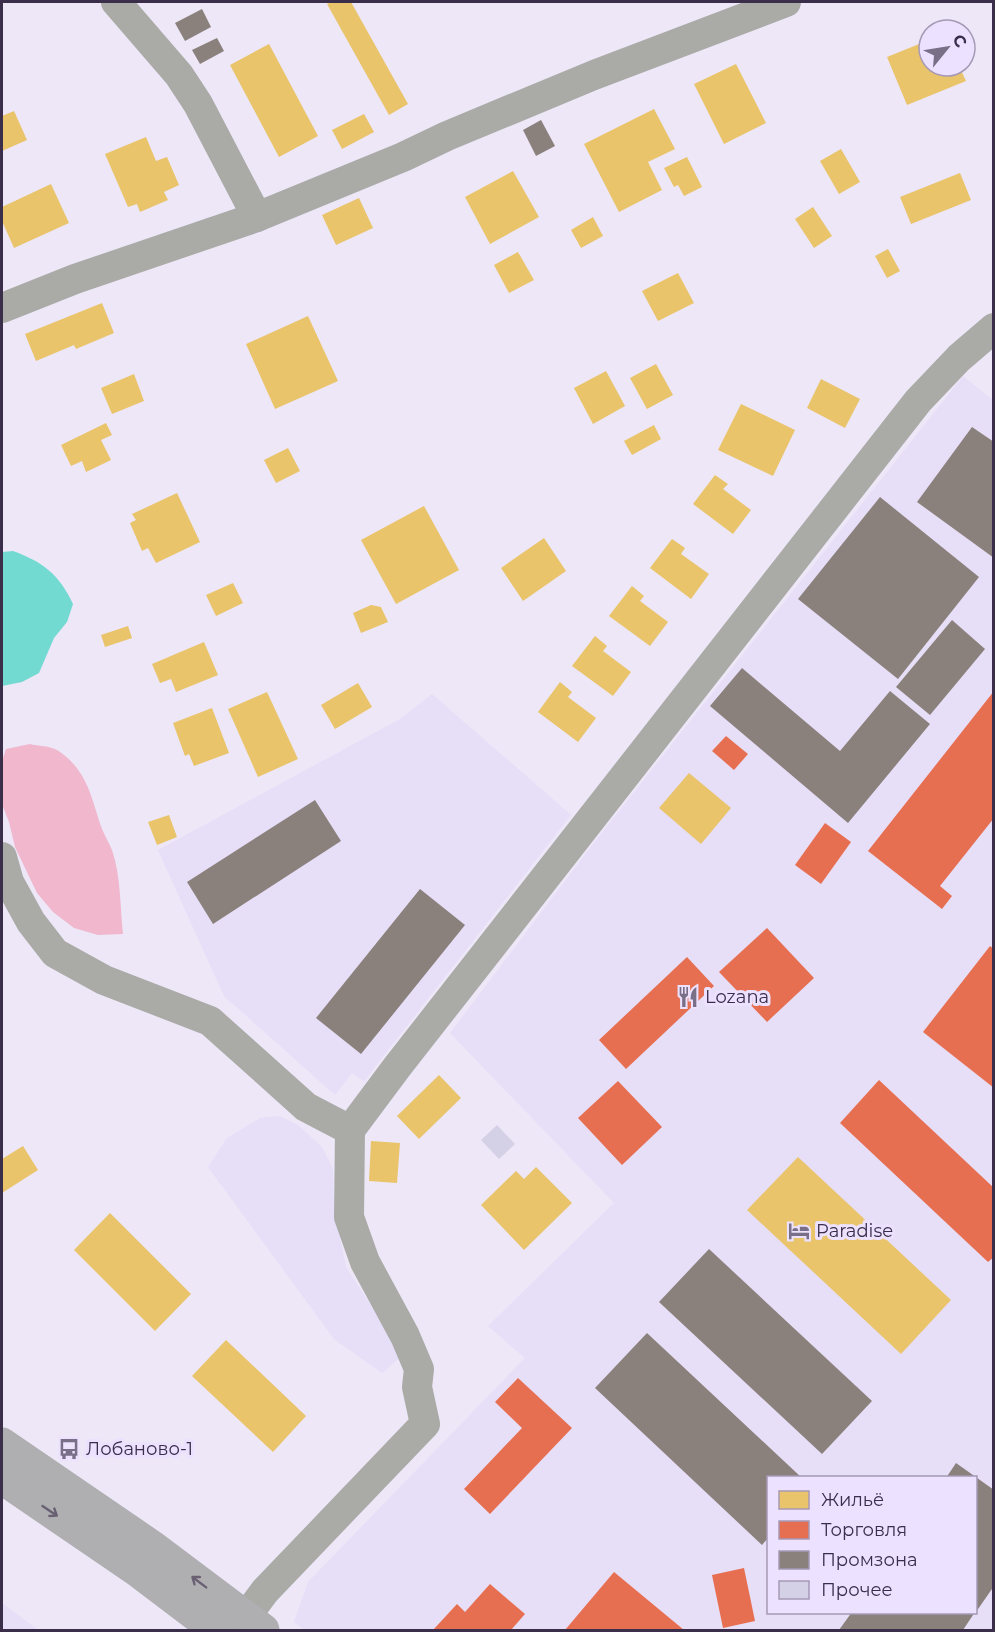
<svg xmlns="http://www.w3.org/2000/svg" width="995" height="1632" font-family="Montserrat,sans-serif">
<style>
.built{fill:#e7def7;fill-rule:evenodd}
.forest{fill:#f0b7cd}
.water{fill:#73dad2}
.homes{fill:#e9c46a}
.shops{fill:#e76f51}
.industry{fill:#8a817c}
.building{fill:#d4d1e6}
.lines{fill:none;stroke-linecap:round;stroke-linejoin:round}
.minor{stroke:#aaaba7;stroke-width:30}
.major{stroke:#afaeb0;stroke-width:33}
.oneway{stroke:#696173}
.labels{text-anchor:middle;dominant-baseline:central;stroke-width:6;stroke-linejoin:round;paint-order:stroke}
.poi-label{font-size:18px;fill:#3a2e4a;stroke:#ece1fe;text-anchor:start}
</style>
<rect width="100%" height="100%" fill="#ede7f8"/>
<g class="built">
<path d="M963,376L994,401L993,1630H304L294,1622L308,1582L525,1358L488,1326L614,1203L450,1033L593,844ZM768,1478H976V1612H768Z"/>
<path d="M432,694L571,815L364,1081L352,1073L335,1095L224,996L158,850L400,719Z"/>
<path d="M279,1116L298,1125L322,1147L333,1169L334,1208L346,1267L403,1355L382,1373L334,1339L208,1167L227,1138L260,1118Z"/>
<path d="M2,1603L38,1630H2Z"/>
</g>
<path class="forest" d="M30,744C38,746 50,746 57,750C88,770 91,798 102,829C105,836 109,843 112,850C121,876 120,907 123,934L98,935L74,928L53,912L37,893L15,847L9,822L2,804V761L6,749Z"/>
<path class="water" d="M13,551C43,562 59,574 73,604L67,622L54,638L39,673L22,682L2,686V552Z"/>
<g class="homes">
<path d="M332,2H351L408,104L389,115L327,4Z"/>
<path d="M929,40V66H959L966,81L907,105L887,57Z"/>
<path d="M269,44L318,136L279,157L230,65Z"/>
<path d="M736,64L766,123L724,144L694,84Z"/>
<path d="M654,109L675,149L648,162L662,190L619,212L584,144Z"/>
<path d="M14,111L27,140L2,151V116Z"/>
<path d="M364,114L374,132L342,149L332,130Z"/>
<path d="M146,137L156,161L167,157L179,185L164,192L168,200L140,212L137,204L128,207L105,154Z"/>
<path d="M841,149L860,182L839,194L820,161Z"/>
<path d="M687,157L702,187L684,196L678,185L674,187L664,168Z"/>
<path d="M513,171L539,217L490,244L465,197Z"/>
<path d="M960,173L971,200L911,224L900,197Z"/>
<path d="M51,184L69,223L14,248L2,221V207Z"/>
<path d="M359,198L373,228L336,245L322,215Z"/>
<path d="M813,207L832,236L814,248L795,219Z"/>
<path d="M593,217L603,236L581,248L571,230Z"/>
<path d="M888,249L900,271L887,278L875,256Z"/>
<path d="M518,252L534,280L509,293L494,265Z"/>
<path d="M678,273L694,303L658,321L642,291Z"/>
<path d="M102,303L114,333L76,349L74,345L36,361L25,334Z"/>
<path d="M308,316L338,381L275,409L246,344Z"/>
<path d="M656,364L673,395L647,409L630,378Z"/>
<path d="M606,371L625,406L593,424L574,388Z"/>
<path d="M134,374L144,401L112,414L101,388Z"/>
<path d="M821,379L860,399L845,428L807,408Z"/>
<path d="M741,404L795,430L773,476L718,450Z"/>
<path d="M106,423L112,435L101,440L111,460L86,472L82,461L71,466L61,445Z"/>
<path d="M654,425L661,439L632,455L624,441Z"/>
<path d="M288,448L300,471L276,483L264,460Z"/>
<path d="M715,475L728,484L723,489L751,510L733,534L693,504Z"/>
<path d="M177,493L200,542L156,563L148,548L142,551L130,523L136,520L132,514Z"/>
<path d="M424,506L459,570L396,604L361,540Z"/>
<path d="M544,538L566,571L523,601L501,568Z"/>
<path d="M672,539L685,548L681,554L709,574L691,599L650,568Z"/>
<path d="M233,583L243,603L216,616L206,595Z"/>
<path d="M632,586L644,596L640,601L668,622L650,646L609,616Z"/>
<path d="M371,605L381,607L388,622L361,633L353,613Z"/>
<path d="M128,626L132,638L105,647L101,635Z"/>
<path d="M595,636L607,646L603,651L631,672L613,696L572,666Z"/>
<path d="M204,642L218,675L176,692L171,679L160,683L152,664Z"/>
<path d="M560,682L572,692L568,697L596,718L578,742L538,712Z"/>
<path d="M358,683L372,707L335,729L321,705Z"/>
<path d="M267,692L298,759L258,777L228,709Z"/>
<path d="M212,708L229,753L194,766L189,754L185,756L173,723Z"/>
<path d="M689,773L731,808L701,844L659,808Z"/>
<path d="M169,815L177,837L157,845L148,822Z"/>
<path d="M439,1075L461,1098L419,1139L397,1116Z"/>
<path d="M371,1141L400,1143L397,1183L369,1181Z"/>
<path d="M23,1146L38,1170L2,1193V1159Z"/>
<path d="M798,1157L951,1300L901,1354L747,1210Z"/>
<path d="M536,1167L572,1203L524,1250L481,1205L516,1171L524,1179Z"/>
<path d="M110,1213L191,1294L155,1331L74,1250Z"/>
<path d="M226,1340L306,1416L273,1452L192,1376Z"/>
</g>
<g class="shops">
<path d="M994,691V818L940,886L952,896L942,909L868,851Z"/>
<path d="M726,736L748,754L734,770L712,751Z"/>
<path d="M825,823L851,842L821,884L795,865Z"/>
<path d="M767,928L814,978L767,1022L719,972Z"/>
<path d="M990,946L994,949V1088L923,1032Z"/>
<path d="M687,957L714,986L626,1069L599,1040Z"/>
<path d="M879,1080L994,1188V1257L988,1262L840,1123Z"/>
<path d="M618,1081L662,1127L622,1165L578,1118Z"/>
<path d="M518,1378L572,1428L490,1514L464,1489L522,1428L495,1402Z"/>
<path d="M744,1568L755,1621L723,1628L712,1575Z"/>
<path d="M614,1572L684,1630H565Z"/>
<path d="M490,1584L525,1614L511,1630H433L457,1604L465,1612Z"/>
</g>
<g class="industry">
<path d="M202,9L211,27L185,41L175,23Z"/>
<path d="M217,38L224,51L200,64L192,50Z"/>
<path d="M541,120L555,146L536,156L523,130Z"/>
<path d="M972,427L994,442V558L917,502Z"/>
<path d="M880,497L979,577L898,679L798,599Z"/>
<path d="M952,620L985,649L930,715L896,687Z"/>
<path d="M742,668L840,751L890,691L930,724L848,823L710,706Z"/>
<path d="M315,800L341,841L213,924L187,882Z"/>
<path d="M420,889L465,925L361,1054L316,1018Z"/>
<path d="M709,1249L872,1401L822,1454L659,1302Z"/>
<path d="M647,1333L802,1478H768V1538L762,1545L595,1388Z"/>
<path d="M956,1463L994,1490V1586L976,1612V1478H946Z"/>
<path d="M852,1612H975L963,1630H839Z"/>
</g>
<path class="building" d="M497,1125L515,1144L499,1159L481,1140Z"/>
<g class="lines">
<g class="minor">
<path d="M116,2L179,75L198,104L257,217"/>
<path d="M2,308L75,279L257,217L403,157L447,136L594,75L786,2"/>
<path d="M2,857L9,882L31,922L55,953L104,980L210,1021L306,1107L350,1130L397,1067L918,401L959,358L994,328"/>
<path d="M236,1630L265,1591L425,1424L417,1387L419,1369L405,1336L365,1262L349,1217L350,1130"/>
</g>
<g class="major">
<path d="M2,1444L151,1546L263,1630"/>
<path d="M2,1478L137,1570L216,1630"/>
</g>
</g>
<defs><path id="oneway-shaft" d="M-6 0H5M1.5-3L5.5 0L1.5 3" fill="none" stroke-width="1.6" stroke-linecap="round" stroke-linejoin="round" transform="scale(1.5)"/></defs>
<g class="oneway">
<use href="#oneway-shaft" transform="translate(50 1511) rotate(34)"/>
<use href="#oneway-shaft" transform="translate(199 1582) rotate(-143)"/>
</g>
<defs>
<symbol id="restaurant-bare" viewBox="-9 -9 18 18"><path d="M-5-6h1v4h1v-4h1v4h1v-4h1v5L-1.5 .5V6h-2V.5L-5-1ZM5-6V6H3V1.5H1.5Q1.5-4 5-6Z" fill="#796f87" stroke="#ece1fe" stroke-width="2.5" paint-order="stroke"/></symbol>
<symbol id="hotel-bare" viewBox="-9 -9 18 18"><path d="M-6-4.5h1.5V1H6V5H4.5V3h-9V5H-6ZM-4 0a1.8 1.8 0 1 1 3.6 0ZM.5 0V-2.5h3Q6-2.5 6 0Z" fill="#796f87" stroke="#ece1fe" stroke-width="2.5" paint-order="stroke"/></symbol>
<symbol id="bus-bare" viewBox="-9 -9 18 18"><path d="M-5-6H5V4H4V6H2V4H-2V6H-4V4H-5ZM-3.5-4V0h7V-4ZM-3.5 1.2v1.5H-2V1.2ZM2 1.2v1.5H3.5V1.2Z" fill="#796f87" stroke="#ece1fe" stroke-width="2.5" paint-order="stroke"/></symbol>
</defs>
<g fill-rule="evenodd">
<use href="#restaurant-bare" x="673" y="982" width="30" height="30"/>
<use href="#hotel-bare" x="784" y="1216" width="30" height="30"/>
<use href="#bus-bare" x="54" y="1434" width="30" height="30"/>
</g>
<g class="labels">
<g class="poi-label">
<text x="705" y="997">Lozana</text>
<text x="816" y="1231">Paradise</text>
<text x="86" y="1449">Лобаново-1</text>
</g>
</g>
<rect width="995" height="1632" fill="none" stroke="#3a2e4a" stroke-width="6"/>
<rect x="767" y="1476" width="210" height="138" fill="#ece1fe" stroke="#a599b6" stroke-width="1.5"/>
<rect x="779" y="1491" width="30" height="18" fill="#e9c46a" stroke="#a599b6" stroke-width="1.5"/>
<text x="821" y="1506" font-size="18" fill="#3a2e4a">Жильё</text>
<rect x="779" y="1521" width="30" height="18" fill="#e76f51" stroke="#a599b6" stroke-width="1.5"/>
<text x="821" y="1536" font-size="18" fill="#3a2e4a">Торговля</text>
<rect x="779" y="1551" width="30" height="18" fill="#8a817c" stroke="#a599b6" stroke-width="1.5"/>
<text x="821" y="1566" font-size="18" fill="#3a2e4a">Промзона</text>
<rect x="779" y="1581" width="30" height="18" fill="#d4d1e6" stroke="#a599b6" stroke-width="1.5"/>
<text x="821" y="1596" font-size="18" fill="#3a2e4a">Прочее</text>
<g transform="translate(947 48) rotate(60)"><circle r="28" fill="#ece1fe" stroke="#a599b6" stroke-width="1.5"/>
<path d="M0-4.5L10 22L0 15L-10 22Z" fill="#796f87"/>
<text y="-9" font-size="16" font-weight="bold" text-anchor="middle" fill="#3a2e4a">С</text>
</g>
</svg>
